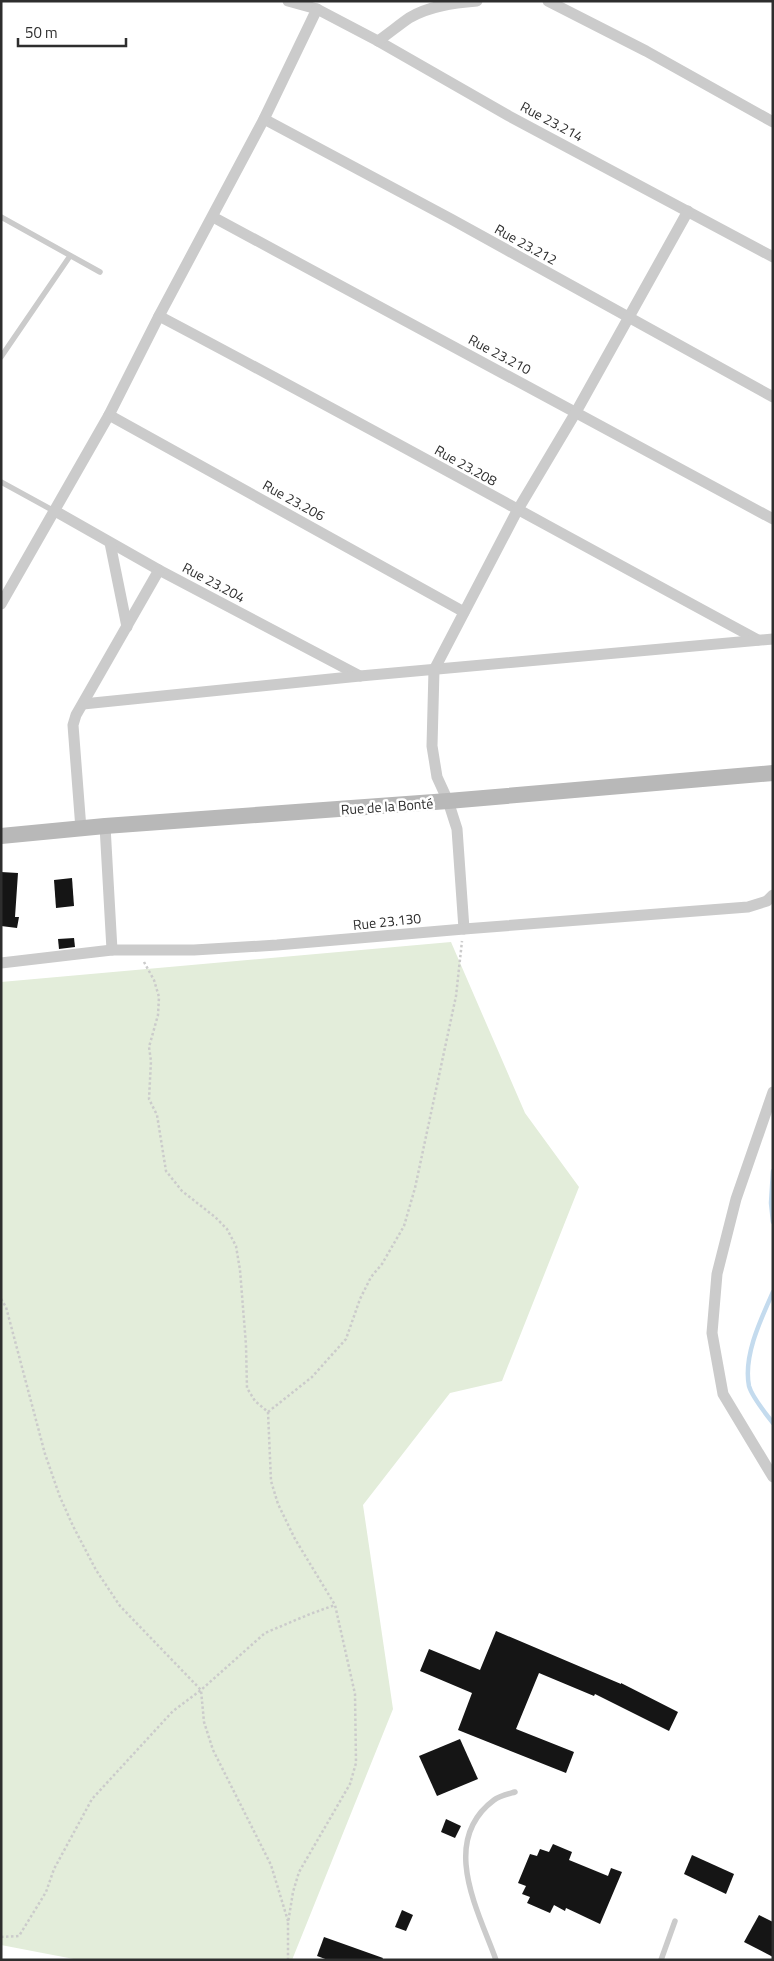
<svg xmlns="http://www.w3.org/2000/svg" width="774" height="1961" font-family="'Titillium Web',sans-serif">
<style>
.green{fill:#e3edda}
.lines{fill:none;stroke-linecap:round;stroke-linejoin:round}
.stream{stroke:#c4dbee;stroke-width:4.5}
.building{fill:#151515}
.path{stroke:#cbcbcb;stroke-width:2.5;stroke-dasharray:2.5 2.5;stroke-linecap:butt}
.lane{stroke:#cbcbcb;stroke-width:5.5}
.street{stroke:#cbcbcb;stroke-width:11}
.secondary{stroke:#b8b8b8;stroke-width:16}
.labels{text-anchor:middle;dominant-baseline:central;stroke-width:5;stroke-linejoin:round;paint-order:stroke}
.street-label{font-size:14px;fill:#2e2e2e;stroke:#fff}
</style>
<rect width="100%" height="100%" fill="#fff"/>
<path class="green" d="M451,942L525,1113L579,1187L502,1381L450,1393L363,1505L393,1709L292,1960H79L1,1945V982Z"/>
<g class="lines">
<g class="stream">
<path d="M773,1171L771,1203L773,1222"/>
<path d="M773,1292C761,1319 743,1356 749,1386C752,1397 766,1414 773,1423"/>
</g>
</g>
<g class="building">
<path d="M1,872L18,873L15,917H19L17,928L1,926Z"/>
<path d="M72,878L74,906L56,908L54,880Z"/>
<path d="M74,938L75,947L59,949L58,939Z"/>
<path d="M496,1631L621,1684V1683L678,1712L669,1731L595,1694L594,1696L539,1673L516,1729L574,1752L566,1773L458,1730L472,1693L420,1671L429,1649L480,1670Z"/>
<path d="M460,1739L478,1779L437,1796L419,1756Z"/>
<path d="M446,1819L461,1826L455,1838L441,1832Z"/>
<path d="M553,1844L572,1852L569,1860L608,1876L611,1868L622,1872L600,1924L566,1908L565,1911L554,1905L550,1913L527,1903L530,1897L522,1894L526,1886L518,1883L530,1854L537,1856L540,1849L549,1852Z"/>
<path d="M692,1855L734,1874L726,1894L684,1874Z"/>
<path d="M402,1910L413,1915L406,1931L395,1927Z"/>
<path d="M759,1915L773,1922V1957L744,1942Z"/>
<path d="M324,1937L383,1958L382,1960H328L317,1956Z"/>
</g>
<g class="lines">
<g class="path">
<path d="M144,962L154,980L159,997L158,1015L149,1047L151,1061L149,1099L157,1115L166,1171L182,1191L215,1217L227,1229L236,1246L240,1270L246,1345L247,1388L255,1401L268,1412L271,1481L278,1504L295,1539L335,1605L355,1694L356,1763L350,1784L299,1872L293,1892L288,1923V1960"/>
<path d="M1,1299L6,1307L45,1454L60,1497L73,1526L96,1570L120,1606L201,1690L204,1722L213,1750L271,1865L288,1921"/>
<path d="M268,1412L312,1377L346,1339L360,1299L371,1277L382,1264L404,1226L415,1188L456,996L462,941"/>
<path d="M1,1937L19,1936L46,1892L54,1869L92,1799L173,1711L201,1690L265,1633L310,1614L335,1605"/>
</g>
<g class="lane">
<path d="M1,217L100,272"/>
<path d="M1,357L70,256"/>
<path d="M1,482L54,511"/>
<path d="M496,1960C478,1910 439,1841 494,1800C499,1796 508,1794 515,1792"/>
<path d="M661,1960L675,1921"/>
</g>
<g class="street">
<path d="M288,1L317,9L378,41L509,116L773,257"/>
<path d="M548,1L646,51L773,122"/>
<path d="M378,41C388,34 399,25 409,18C429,6 454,3 477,1"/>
<path d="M264,119L451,219L773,397"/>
<path d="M213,217L773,519"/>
<path d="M159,316C360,422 558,532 758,640"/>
<path d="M109,415L464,612"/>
<path d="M55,511L159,570L360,676"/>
<path d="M110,543L127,627"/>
<path d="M1,604L109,415L159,316L264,119L317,9"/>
<path d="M83,704L360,676L773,639"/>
<path d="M105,826L112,950"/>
<path d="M81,829L73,725L76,715L159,570"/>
<path d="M464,929L457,829L448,801L437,777L432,746L434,670L517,511L576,412L688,211"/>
<path d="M1,963L112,950H194L277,945L464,929L748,907L767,901L773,895"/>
<path d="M773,1092L736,1199L717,1274L712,1333L723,1394L773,1477"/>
</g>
<path class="secondary" d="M1,836L105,826L448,801L773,773"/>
</g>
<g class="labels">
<g class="street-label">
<text transform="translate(552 121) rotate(28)">Rue 23.214</text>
<text transform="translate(526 244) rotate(29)">Rue 23.212</text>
<text transform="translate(500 354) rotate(28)">Rue 23.210</text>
<text transform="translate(466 465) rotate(29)">Rue 23.208</text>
<text transform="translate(294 500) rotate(29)">Rue 23.206</text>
<text transform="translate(214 582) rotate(28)">Rue 23.204</text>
<text transform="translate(387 806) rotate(-4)">Rue de la Bonté</text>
<text transform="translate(387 921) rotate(-6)">Rue 23.130</text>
</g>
</g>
<rect width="774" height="1961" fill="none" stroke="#2e2e2e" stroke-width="5"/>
<path d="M18 38v8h108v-8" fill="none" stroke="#2e2e2e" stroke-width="2.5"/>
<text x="25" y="38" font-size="15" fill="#2e2e2e" stroke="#ffffff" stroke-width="4" paint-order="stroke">50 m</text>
</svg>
